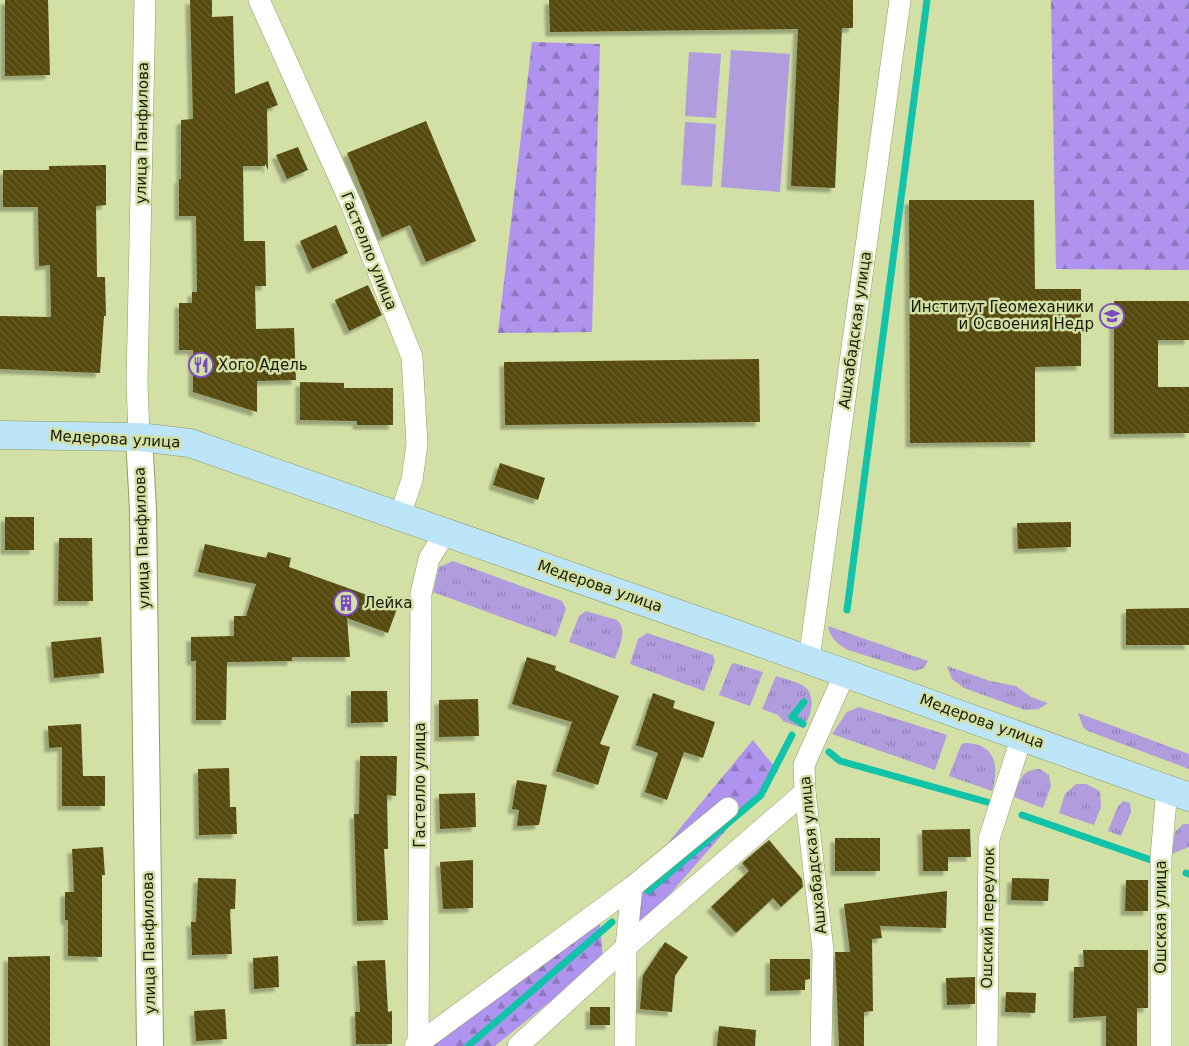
<svg xmlns="http://www.w3.org/2000/svg" width="1189" height="1046" font-family="'DejaVu Sans',sans-serif">
<style>
.grass{fill:url(#grass-tufts)}
.forest{fill:url(#forest-firs)}
.garden{fill:#b19dde}
.lines{fill:none;stroke-linecap:round;stroke-linejoin:round}
.stream{stroke:#11c3a8;stroke-width:7}
.building{fill:url(#building-back-hatch);filter:url(#shadow)}
.minor-casing{stroke:#909b64;stroke-width:22}
.tertiary-casing{stroke:#909b64;stroke-width:28}
.secondary-casing{stroke:#909b64;stroke-width:29}
.minor{stroke:#fff;stroke-width:21}
.tertiary{stroke:#fff;stroke-width:26}
.secondary{stroke:#bde5f9;stroke-width:28}
.labels{text-anchor:middle;dominant-baseline:central;stroke-width:5;stroke-linejoin:round;paint-order:stroke}
.street-label{font-size:15px;fill:#171b05;stroke:#d2dfa5}
.poi-label{font-size:15px;fill:#171b05;stroke:#d2dfa5;text-anchor:start}
</style>
<defs>
<pattern id="grass-tufts" width="24" height="20" patternUnits="userSpaceOnUse" patternTransform="scale(1.25)"><rect width="24" height="20" fill="#b19dde"/><path d="M3 7l-1-3M5 7V3M7 7l1-3M15 17l-1-3M17 17v-4M19 17l1-3" fill="none" stroke="#8f7fb2"/></pattern>
<pattern id="forest-firs" width="22" height="20" patternUnits="userSpaceOnUse" patternTransform="scale(1.25)"><rect width="22" height="20" fill="#b093ee"/><path d="M5 1l3.5 6h-7zM16 11l3.5 6h-7z" fill="#8e77bf"/></pattern>
<pattern id="building-back-hatch" width="6" height="6" patternUnits="userSpaceOnUse" patternTransform="scale(1.25)"><rect width="6" height="6" fill="#54490b"/><path d="M-1 5l2 2M0 0l6 6M5-1l2 2" fill="none" stroke="#68602d"/></pattern>
<filter id="shadow"><feDropShadow dx="-4.5" dy="4.5" stdDeviation="1" flood-color="#0004"/></filter>
</defs>
<rect width="100%" height="100%" fill="#d2dfa5"/>
<g class="grass">
<path d="M453,561L562,601L566,609L556,637L433,592L439,567Z"/>
<path d="M586,611L617,620C628,631 619,646 615,659L569,642L579,616Z"/>
<path d="M828,626L928,661L924,668L915,671L848,650C838,645 830,638 828,626Z"/>
<path d="M647,633L713,655L715,661L704,691L630,664L638,639Z"/>
<path d="M734,663L763,672L750,706L719,695L731,665Z"/>
<path d="M947,666L990,681L1016,686L1031,697L1048,703L1039,709L1025,710L964,688L952,679Z"/>
<path d="M776,676C784,679 795,681 802,685C818,694 811,717 803,728L783,721L778,715L762,709Z"/>
<path d="M859,707L947,735L935,770L832,734L847,712Z"/>
<path d="M1078,713L1189,754V769L1088,731L1083,727Z"/>
<path d="M964,743C995,743 1000,766 992,791L949,776L961,745Z"/>
<path d="M1040,769L1049,775L1051,786L1043,808L1014,797C1019,782 1021,769 1040,769Z"/>
<path d="M1076,784H1086L1100,791L1101,807L1094,825L1059,813L1065,794Z"/>
<path d="M1123,801L1130,803L1131,812L1121,836L1108,831L1117,808Z"/>
<path d="M1183,824H1189V847L1172,854L1175,832Z"/>
</g>
<g class="forest">
<path d="M1051,0H1189V270L1056,269Z"/>
<path d="M532,42L600,44L592,332L498,333Z"/>
<path d="M753,740L778,771L640,928L639,878Z"/>
<path d="M599,911L603,959L495,1046H433Z"/>
</g>
<g class="garden">
<path d="M731,50L790,54L780,192L721,187Z"/>
<path d="M689,52L721,54L716,118L685,116Z"/>
<path d="M685,122L716,124L712,187L681,185Z"/>
</g>
<g class="lines">
<g class="stream">
<path d="M847,610L927,0"/>
<path d="M803,724L792,717L804,702"/>
<path d="M829,752L840,761L987,802"/>
<path d="M1022,815L1151,860"/>
<path d="M1186,873L1189,874"/>
<path d="M648,891L761,795L792,735"/>
<path d="M468,1046L612,922"/>
</g>
</g>
<g class="building">
<path d="M5,0H48L50,75L5,76Z"/>
<path d="M190,0H212V17L233,16L235,94L268,81L278,105L267,109L268,170L265,163V166H243L244,241H265L266,286H255L256,329L294,328L296,380L257,381V412L193,392V350H179V303H192V292H197L196,216H179V179H181V120L193,119Z"/>
<path d="M549,0H853V28H842L835,188L791,186L798,29L550,32Z"/>
<path d="M426,121L476,241L426,262L410,225L382,237L347,153Z"/>
<path d="M298,147L308,170L287,179L276,155Z"/>
<path d="M106,165V205L96,206L97,277H105L106,316H104L100,373L0,369V316L51,317L50,265L39,266L38,207H3V170H49V166Z"/>
<path d="M909,200H1034L1035,289H1081V366L1035,367V442L910,443Z"/>
<path d="M336,225L348,253L312,269L300,241Z"/>
<path d="M368,285L382,315L349,331L335,300Z"/>
<path d="M1114,301H1189V340H1158V387H1189V433L1114,434Z"/>
<path d="M759,359L760,422L505,425L504,362Z"/>
<path d="M300,382L344,383V388H393V425H357V421L300,420Z"/>
<path d="M500,463L545,478L538,500L493,485Z"/>
<rect x="5" y="517" width="29" height="33"/>
<path d="M1071,522V547L1018,549L1017,523Z"/>
<path d="M59,538H92L93,601H58Z"/>
<path d="M205,544L266,558L268,552L291,558L289,567L398,606L388,633L347,618L350,657H292V661L227,662L226,720H196V661H191V637L234,636V616H246L256,584L198,572Z"/>
<path d="M1189,608V645H1126V609Z"/>
<path d="M101,637L104,673L54,678L51,642Z"/>
<path d="M527,657L556,666L555,670L619,696L600,744L610,747L598,785L556,771L572,722L512,704Z"/>
<path d="M351,691H387L388,722L351,723Z"/>
<path d="M653,693L675,701L673,708L715,722L703,758L684,752L667,800L645,792L658,753L636,745Z"/>
<path d="M478,699L479,736L439,737V700Z"/>
<path d="M81,724L83,776H105V806H62V747L49,748L48,726Z"/>
<path d="M360,756H397L396,796L387,795L388,849H384L388,920L357,921L354,814H359Z"/>
<path d="M229,768L230,807H236L237,834L199,835L198,769Z"/>
<path d="M517,780L547,785L539,825L517,826L519,810L512,809Z"/>
<path d="M475,793L476,827L440,829L439,794Z"/>
<path d="M970,829L971,857H948V871H923L922,830Z"/>
<rect x="835" y="838" width="45" height="33"/>
<path d="M769,840L802,879L803,887L781,907L773,898L736,933L711,907L749,871L742,863Z"/>
<path d="M103,847L105,875H102V957L68,956V920H65V892H74L72,849Z"/>
<path d="M473,860V908L443,909L440,862Z"/>
<path d="M198,878L236,879L235,909H230L232,954L192,955L191,922H196Z"/>
<path d="M1012,878L1049,879L1048,901L1011,900Z"/>
<path d="M1126,880H1148V911H1125Z"/>
<path d="M947,891L946,928L880,926L882,938L872,939L873,1011L864,1012V1046H839L835,952H850L844,904Z"/>
<path d="M665,942L688,957L675,976L672,1012L640,1009L643,975Z"/>
<path d="M1083,950H1148V1008H1137V1046H1106V1016L1073,1018L1074,967H1084Z"/>
<path d="M50,956V1046H8V957Z"/>
<path d="M278,956L279,987L254,989L253,958Z"/>
<path d="M770,959H810V979L805,980V990L770,991Z"/>
<path d="M385,960L388,1012L392,1011V1044H356L355,1012H360L357,961Z"/>
<path d="M975,977V1004L947,1005L946,978Z"/>
<path d="M1006,992L1036,993L1035,1013L1005,1012Z"/>
<rect x="590" y="1007" width="20" height="18"/>
<path d="M225,1009L227,1039L196,1041L194,1011Z"/>
<path d="M719,1026L756,1030L755,1046H717Z"/>
</g>
<g class="lines">
<defs>
<g id="minor">
<path d="M259,0L352,206L412,357L417,444L412,480L400,515"/>
<path d="M139,437L137,381L145,0"/>
<path d="M809,660L900,0"/>
<path d="M418,1044L421,594L429,559L446,531"/>
<path d="M415,1046L632,887L728,808"/>
<path d="M518,1046L626,947L805,792"/>
<path d="M625,1046L626,947L632,887"/>
<path d="M821,1046L823,950L805,792L804,765L845,673"/>
<path d="M987,1046L989,839L1022,736"/>
<path d="M1161,1046V857L1167,789"/>
</g>
<path id="tertiary" d="M139,437L143,510L150,1046"/>
<path id="secondary" d="M0,435L139,437L190,443L733,633L1189,797"/>
</defs>
<use href="#minor" class="minor-casing"/>
<use href="#tertiary" class="tertiary-casing"/>
<use href="#secondary" class="secondary-casing"/>
<use href="#minor" class="minor"/>
<use href="#tertiary" class="tertiary"/>
<use href="#secondary" class="secondary"/>
</g>
<defs>
<symbol id="university-ring" viewBox="-11 -11 22 22"><circle r="9.5" fill="#d2dfa5" stroke="#7b4bc4" stroke-width="1.5"/><path d="M0-5L7-2L0 1L-7-2ZM-4 1L0 2.5L4 1V4Q0 6-4 4Z" fill="#7b4bc4"/></symbol>
<symbol id="restaurant-ring" viewBox="-11 -11 22 22"><circle r="9.5" fill="#d2dfa5" stroke="#7b4bc4" stroke-width="1.5"/><path d="M-5-6h1v4h1v-4h1v4h1v-4h1v5L-1.5 .5V6h-2V.5L-5-1ZM5-6V6H3V1.5H1.5Q1.5-4 5-6Z" fill="#7b4bc4"/></symbol>
<symbol id="building-ring" viewBox="-11 -11 22 22"><circle r="9.5" fill="#d2dfa5" stroke="#7b4bc4" stroke-width="1.5"/><path d="M-4-6H4V6H1V3H-1V6H-4ZM-2.5-4.3h1.7v1.8h-1.7ZM.8-4.3h1.7v1.8H.8ZM-2.5-1h1.7V.8h-1.7ZM.8-1h1.7V.8H.8Z" fill="#7b4bc4"/></symbol>
</defs>
<g fill-rule="evenodd">
<use href="#university-ring" x="1098" y="302" width="28" height="28"/>
<use href="#restaurant-ring" x="187" y="351" width="28" height="28"/>
<use href="#building-ring" x="332" y="589" width="28" height="28"/>
</g>
<g class="labels">
<g class="street-label">
<text transform="translate(142 133) rotate(-89)">улица Панфилова</text>
<text transform="translate(369 251) rotate(68)">Гастелло улица</text>
<text transform="translate(855 330) rotate(-82)">Ашхабадская улица</text>
<text transform="translate(115 439) rotate(3)">Медерова улица</text>
<text transform="translate(142 538) rotate(-92)">улица Панфилова</text>
<text transform="translate(600 586) rotate(19)">Медерова улица</text>
<text transform="translate(982 721) rotate(20)">Медерова улица</text>
<text transform="translate(420 785) rotate(-90)">Гастелло улица</text>
<text transform="translate(813 855) rotate(-96)">Ашхабадская улица</text>
<text transform="translate(1161 917) rotate(-90)">Ошская улица</text>
<text transform="translate(988 918) rotate(-89)">Ошский переулок</text>
<text transform="translate(149 943) rotate(-91)">улица Панфилова</text>
</g>
<g class="poi-label">
<text x="1094" y="307" text-anchor="end">Институт Геомеханики<tspan x="1094" dy="17">и Освоения Недр</tspan></text>
<text x="218" y="365">Хого Адель</text>
<text x="364" y="603">Лейка</text>
</g>
</g>
</svg>
